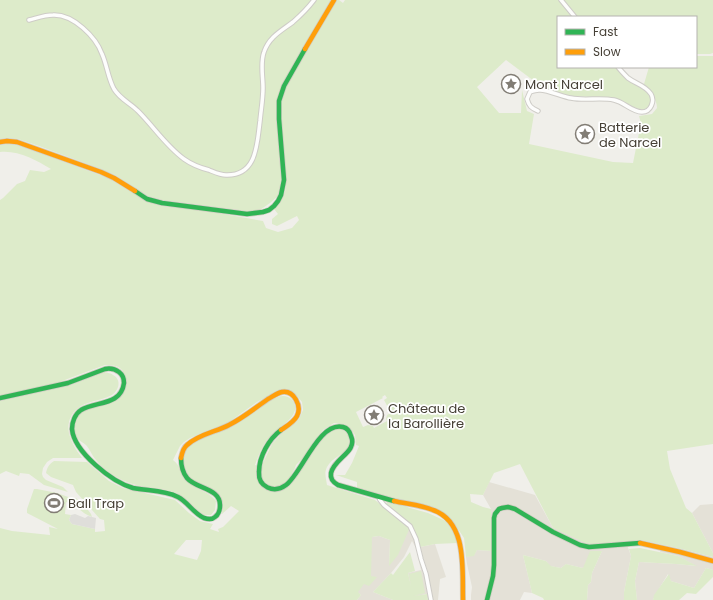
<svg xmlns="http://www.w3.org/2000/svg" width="713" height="600" font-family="Poppins,sans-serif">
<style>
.residential{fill:#e4e1d7}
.green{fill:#ddebca;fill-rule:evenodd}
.parking{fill:#dfdeda}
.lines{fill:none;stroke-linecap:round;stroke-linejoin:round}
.street-casing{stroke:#ceccc7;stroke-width:5.5}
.fast-casing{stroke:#d0ccc1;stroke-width:6}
.slow-casing{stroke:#d0ccc1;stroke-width:6}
.street{stroke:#fdfdfc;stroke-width:3.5}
.fast{stroke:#30b455;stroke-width:4.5}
.slow{stroke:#ff9f0a;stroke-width:4.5}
.labels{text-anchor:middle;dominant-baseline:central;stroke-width:3.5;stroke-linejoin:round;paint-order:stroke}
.poi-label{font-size:13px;fill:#464036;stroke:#fff;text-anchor:start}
</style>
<rect width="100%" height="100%" fill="#f0efea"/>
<g class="residential">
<path d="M489,482L535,495L553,528L626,542L631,556L624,592V600H587L588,585L591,582L592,573L602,551L583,568L566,564L561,568L550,566L546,561L523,555L532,593L524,592L520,600H471V595L472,587L467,564L466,557L474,555L477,550L491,551V509L483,495Z"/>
<path d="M713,504V553L692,513L700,505Z"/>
<path d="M411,524L420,547L435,544L446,577L440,579L438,600H428L426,594L413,597L408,573L421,570L416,548L412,541L404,557L391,573L373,592L393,600H357L361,595L357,592L372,537L379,536L390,540L389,565Z"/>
<path d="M662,545L682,549L713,557V570L706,568L694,588L671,581L668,574L655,595L653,600H637L635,581L639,562L676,564L696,566L678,556L660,552Z"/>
</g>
<g class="green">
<path d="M0,0H331L283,85L277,119L281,179L280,188L278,196L270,203L260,210L246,211L162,200L148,196L136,189L115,175L101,169L39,146L18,139L6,138L0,139Z"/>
<path d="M336,0H339L343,3L345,0H559L574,17H558V67H617L649,94L652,102L650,105L647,108L642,110L633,107L621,100L613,98L568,96L542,87L506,60L477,87L499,113H521L522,90L527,111L534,114L529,144L613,162L633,163L641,123L639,116L652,114L657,108C657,99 650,91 644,84L649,67H696V56H713V444L667,451L670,469L686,508L692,513L713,553V557L682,549L641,540L606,544H588L553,528L520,464L494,473L483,495L470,494L471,502L483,507L491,509V551L477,550L474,556L466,557L464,538L456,526L448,517L434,509L357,488V482L336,475H345L352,463L359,446L356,445L355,435L351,429L343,424L334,423L323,430L304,457L296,465L295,468L290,477L295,480C302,468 325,425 341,429C344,430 346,432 348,434C357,448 341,453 333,460C331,461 329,464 327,467C324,473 326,478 327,485L375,500L386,509L390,507L386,504L388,501L395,502L410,508L428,513L450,523L455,534L457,543L435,544L420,547L411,525L398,555L389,566L390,540L379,536L372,537L371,576L377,577L369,586L364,584L358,592L361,595L357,600H0V528L12,531L50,535L49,527L58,529L27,513V509L34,489H37L57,493L71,498H76L88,510L91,514L92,517C82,514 76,504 66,502L65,514L71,515L69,520L72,524L95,529V532L105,531L104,520L100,519L76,492L73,485L51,477L46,473C47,468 49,464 54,461L87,462L109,481L123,488L175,500L189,513L200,521L213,524L210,529L219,532L218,529L223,527L239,511L231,506L222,514C226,484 204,492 189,477C186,473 184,468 183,463C177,441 220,434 233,426C246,418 258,408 271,400C275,398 279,396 283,396C292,396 298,405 294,413C290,422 274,431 267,440C262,447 258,456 255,465L261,467L272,444L280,435L299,419L303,410L302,402L298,397L292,391L283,390L274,393L257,402L229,422L190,438L184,442L180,446L173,460C182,467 183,478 193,485C202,492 209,492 216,501L215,510L211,515C210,515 206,515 205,515C197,512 187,499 178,494C168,489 151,488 140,486C125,483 106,473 96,460C92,456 90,449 86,445C84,443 81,442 79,440C76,437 73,430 74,426C74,424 75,422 76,420C84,400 116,411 125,390C128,383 126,376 122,370C117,365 112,365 105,365L54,384L0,396V200L3,198L17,184L25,181L30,170L44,172L51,169C36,160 18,150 0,152V145L8,144L17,145L37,152L100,175L112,180L146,201L161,206L201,210L263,221L266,228L278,232L292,228L299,220L297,216L277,226L272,224V219L278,214L274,209C284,197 286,195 286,179L280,119L281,101L285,86ZM385,395L387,398L384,400L391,413L387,415L386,419L387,421L374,428L373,426L368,425L363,427L356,412L383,398L382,397ZM186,540H202L201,551L197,560L174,554Z"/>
<path d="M563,0H713V53L710,54H696V17H578Z"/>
<path d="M104,372C108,373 111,373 113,375C122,380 119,390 112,395C105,399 96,400 88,403C72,408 64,423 71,439C73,446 78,452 82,458H53L47,462L43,468L42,474L43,477L46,480L63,487L68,492L44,485L29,474L20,473L19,476L6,471L0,474V401L71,385Z"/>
<path d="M640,548L678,556L697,566L676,564L639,562L635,581L637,600H624V592L631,556L629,549Z"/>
<path d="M590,551H602L592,573L591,582L588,585L587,600H544L543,598L532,593L523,555L546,561L551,566L561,568L566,564L583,568Z"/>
<path d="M410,552L415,571L408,573L411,586L409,574L421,571L425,593L413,596L427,594L428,600H393L373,592L391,573L393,575Z"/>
<path d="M706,568L713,570V577L696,594L687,593L679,600H653L654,595L669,574L671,581L694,588Z"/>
</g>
<path class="parking" d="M75,514L85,518L88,516L96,518L95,529L72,524L69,520L71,515Z"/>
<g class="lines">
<defs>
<g id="street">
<path d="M561,0L575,17"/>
<path d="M29,20C37,18 45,15 53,15C73,14 96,37 102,54C107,65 108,78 114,89C120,99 130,103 138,111C154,127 166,146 184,159C191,164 201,168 209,170C214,172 220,175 226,175C257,176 257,144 260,121C261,110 263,99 263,88C263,76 260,63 264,52C269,37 281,31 293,22C301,15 308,8 314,0"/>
<path d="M538,111C531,108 529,106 527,99L530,92C533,91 536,90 539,90C546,89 563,97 571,98C585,101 600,97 614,100C624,102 632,112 642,112C651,112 655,101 651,94C645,85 636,84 628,78C625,75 621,71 618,67"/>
<path d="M379,497L380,500L384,505L410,526L416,539L421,559L426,574L431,600"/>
</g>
<g id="fast">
<path d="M135,191L147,199L162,203L247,214L263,212L269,210L274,206L278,201L281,195L284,180L279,119V101L284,86L305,49"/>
<path d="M0,398L68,383L105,369C110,368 115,369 119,372C123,375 124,379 124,383C121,406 96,401 81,410C75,414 72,422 72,429C74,452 112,482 133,488C148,491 164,490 178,497C188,502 193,513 204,518C207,519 212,520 215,517C218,515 220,510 220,506C221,488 196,489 187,478C183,473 181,465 181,458"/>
<path d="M281,430C269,439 259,456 259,472C258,487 274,494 286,485C302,473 319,421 343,427C347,428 350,432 351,436C358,452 334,458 331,473C330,479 333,482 338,485L394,501"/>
<path d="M487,600L493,576L494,565V518L495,514L499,509L502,508L508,507L515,509L553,532L580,545L589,547L640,543"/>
</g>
<g id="slow">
<path d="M305,49L334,0"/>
<path d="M0,142L7,141L17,142L101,172L114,178L135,191"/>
<path d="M181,458C182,453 183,448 187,445C199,434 216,432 229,425C243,418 255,408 268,399C272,397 277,393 282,392C294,390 302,406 297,416C294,422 287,426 281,430"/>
<path d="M394,501C407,504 421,505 433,510C468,522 462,571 463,600"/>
<path d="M640,543L680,552L713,561"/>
</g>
</defs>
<use href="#street" class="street-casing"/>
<use href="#fast" class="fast-casing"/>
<use href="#slow" class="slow-casing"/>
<use href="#street" class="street"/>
<use href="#fast" class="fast"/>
<use href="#slow" class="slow"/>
</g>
<defs>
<symbol id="sight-ring" viewBox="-11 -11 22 22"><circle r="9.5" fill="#fff" stroke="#827d75" stroke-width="1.5"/><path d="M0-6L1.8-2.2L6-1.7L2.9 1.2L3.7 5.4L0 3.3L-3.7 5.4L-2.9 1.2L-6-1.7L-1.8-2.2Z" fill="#827d75"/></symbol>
<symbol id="stadium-ring" viewBox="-11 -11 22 22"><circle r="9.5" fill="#fff" stroke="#827d75" stroke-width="1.5"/><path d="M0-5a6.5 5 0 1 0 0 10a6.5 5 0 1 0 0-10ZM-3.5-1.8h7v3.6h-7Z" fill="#827d75"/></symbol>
</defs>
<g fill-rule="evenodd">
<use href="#sight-ring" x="500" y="73" width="22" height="22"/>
<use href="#sight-ring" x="574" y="123" width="22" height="22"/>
<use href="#sight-ring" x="363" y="404" width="22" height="22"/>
<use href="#stadium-ring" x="43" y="492" width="22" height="22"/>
</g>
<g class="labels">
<g class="poi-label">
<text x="525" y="84">Mont Narcel</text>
<text x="599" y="127">Batterie<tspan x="599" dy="15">de Narcel</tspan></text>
<text x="388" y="408">Château de<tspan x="388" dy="15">la Barollière</tspan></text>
<text x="68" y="503">Ball Trap</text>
</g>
</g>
<rect x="557" y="16" width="140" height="52" fill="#ffffff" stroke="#b5b3af"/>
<rect x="565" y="29" width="20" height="6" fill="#30b455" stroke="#b5b3af"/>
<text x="593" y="36" font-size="12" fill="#464036">Fast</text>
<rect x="565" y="49" width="20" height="6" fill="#ff9f0a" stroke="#b5b3af"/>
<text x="593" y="56" font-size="12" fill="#464036">Slow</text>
</svg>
